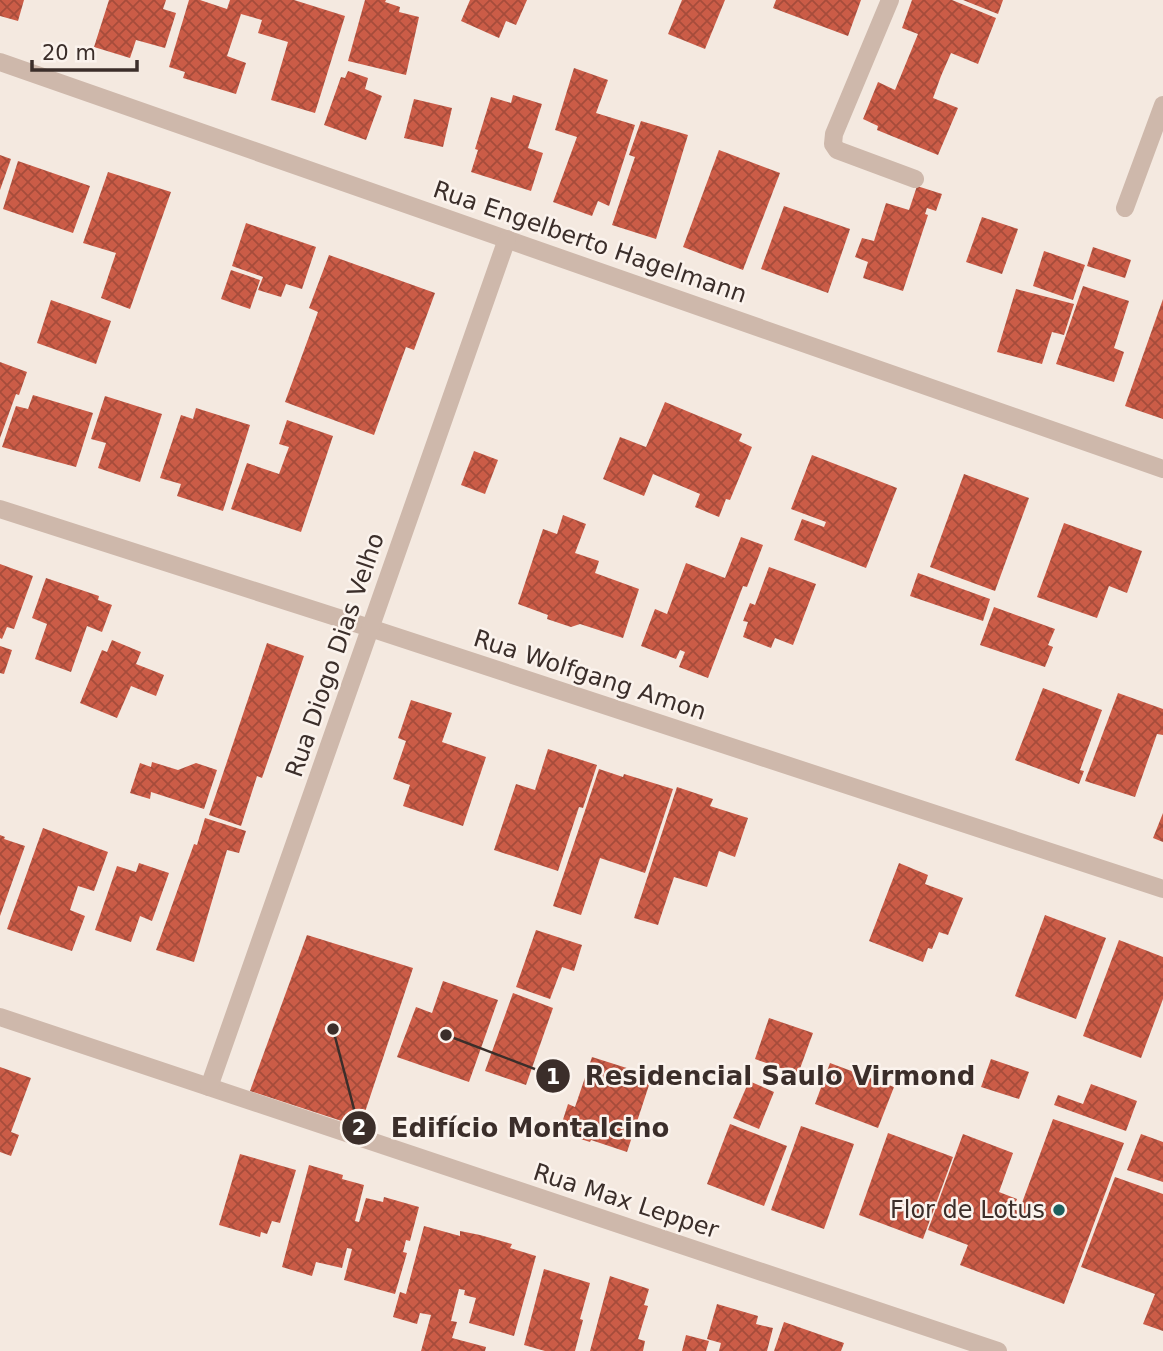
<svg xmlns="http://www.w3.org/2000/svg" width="1163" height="1351" font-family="'DejaVu Sans',sans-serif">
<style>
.building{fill:url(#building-cross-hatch)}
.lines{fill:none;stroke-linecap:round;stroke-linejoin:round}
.service{stroke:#ceb8ab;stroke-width:18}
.minor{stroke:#ceb8ab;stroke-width:18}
.poi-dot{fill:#1d5f5e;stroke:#fbf3ed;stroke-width:2.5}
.labels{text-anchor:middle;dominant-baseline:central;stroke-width:5;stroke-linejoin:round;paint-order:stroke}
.street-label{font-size:24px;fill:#3b2e2a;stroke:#fbf3ed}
.poi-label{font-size:24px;fill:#3b2e2a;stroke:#fbf3ed;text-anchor:end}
.leader{fill:none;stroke:#3b2e2a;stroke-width:2.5}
.callout-dot{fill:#3b2e2a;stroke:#fbf3ed;stroke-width:2.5}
.mark-label{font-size:21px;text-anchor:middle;font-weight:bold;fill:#fff}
.callout-label{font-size:26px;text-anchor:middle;font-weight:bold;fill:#3b2e2a;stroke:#fbf3ed;stroke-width:5;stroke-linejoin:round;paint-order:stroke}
</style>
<defs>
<pattern id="building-cross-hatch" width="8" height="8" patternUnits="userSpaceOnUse" patternTransform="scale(1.75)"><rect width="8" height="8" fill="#cb5c47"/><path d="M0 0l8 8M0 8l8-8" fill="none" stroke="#a64c3b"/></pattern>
</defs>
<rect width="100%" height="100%" fill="#f4e9e0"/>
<g class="building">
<path d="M0,0H24L18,21L0,16Z"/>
<path d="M109,0H166L163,9L176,13L165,48L136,40L130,58L94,47Z"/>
<path d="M189,0H200L227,9L230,0H294L345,16L315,113L271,100L288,42L258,33L262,20L241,14L227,56L246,63L236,94L183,78L185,72L169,67Z"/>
<path d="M365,0H386L385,2L400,7L399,12L419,17L406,75L348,61Z"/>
<path d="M470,0H527L516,25L506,21L499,38L461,21Z"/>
<path d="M682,0H725L705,49L668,34Z"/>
<path d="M776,0H861L848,36L773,8Z"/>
<path d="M912,0H952L996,18L978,64L951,53L941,76L933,98L958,108L938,155L877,130L878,126L863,119L878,82L895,90L918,34L902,28Z"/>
<path d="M963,0H1003L998,14Z"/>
<path d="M574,68L608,80L596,113L635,125L609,206L598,201L592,216L553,202L577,137L555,130Z"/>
<path d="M348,71L368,78L365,89L382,96L366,140L324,125L341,77L345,78Z"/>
<path d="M513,95L542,104L528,148L543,153L531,191L471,172L478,150L475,149L491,97L511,103Z"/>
<path d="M414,99L452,108L443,147L404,138Z"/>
<path d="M641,121L688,135L656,239L612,225L635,157L629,155Z"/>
<path d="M719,150L780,173L743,270L683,247Z"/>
<path d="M0,155L11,159L0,190Z"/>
<path d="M18,161L90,186L73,233L3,209Z"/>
<path d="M108,172L171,192L130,309L101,298L116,253L83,243Z"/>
<path d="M917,186L942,194L936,211L927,208L925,214L928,215L903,291L863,278L868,262L855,257L862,238L874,241L886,203L909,210Z"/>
<path d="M784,206L850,229L828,293L761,269Z"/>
<path d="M982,217L1018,229L1002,274L966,262Z"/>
<path d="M246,223L316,247L302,289L286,284L281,297L258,290L263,277L232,266Z"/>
<path d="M1093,247L1131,260L1125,278L1087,266Z"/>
<path d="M1044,251L1085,265L1073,300L1033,286Z"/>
<path d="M329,255L435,293L414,350L406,347L374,435L285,402L318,312L309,308Z"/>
<path d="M231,270L260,280L250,309L221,299Z"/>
<path d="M1083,286L1129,301L1114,348L1124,352L1114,382L1056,364Z"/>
<path d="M1016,289L1074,304L1064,335L1052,332L1042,364L997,352Z"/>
<path d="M1163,299V419L1125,406Z"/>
<path d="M51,300L111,321L96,364L37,343Z"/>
<path d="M0,362L27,372L19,395L16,394L0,438Z"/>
<path d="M33,395L93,413L76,467L2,447L16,406L28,409Z"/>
<path d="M105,396L162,414L140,482L98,468L106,443L91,439Z"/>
<path d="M665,402L742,434L739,441L752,447L730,500L726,499L719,517L695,507L700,494L653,474L644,496L603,479L620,437L646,447Z"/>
<path d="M196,408L250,425L223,511L177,496L181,484L160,478L181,415L193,419Z"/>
<path d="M287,420L333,436L301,532L231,509L247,463L279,474L289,447L279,444Z"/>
<path d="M474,451L498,460L485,494L461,485Z"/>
<path d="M812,455L897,488L866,568L794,540L802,519L824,527L826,522L791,509Z"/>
<path d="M964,474L1029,498L995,591L930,567Z"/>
<path d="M563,515L586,524L575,553L599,561L595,573L639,589L623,638L580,624L571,627L547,619L548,615L518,604L543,529L557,534Z"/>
<path d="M1064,523L1142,551L1127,593L1109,586L1097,618L1037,597Z"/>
<path d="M741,537L763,545L747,587L743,586L708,678L679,667L685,652L680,650L676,659L641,646L655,609L667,614L686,563L725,578Z"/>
<path d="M0,564L33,576L14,629L7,627L2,639L0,638Z"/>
<path d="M769,567L816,584L793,645L775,638L771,648L743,637L748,622L743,621L750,603L755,605Z"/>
<path d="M918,573L990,599L983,621L910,596Z"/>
<path d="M46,578L99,596L98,600L112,605L102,632L87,626L71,672L35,659L47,624L32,618Z"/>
<path d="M994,607L1055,629L1048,645L1053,647L1045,667L980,645Z"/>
<path d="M112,640L141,652L136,664L164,675L156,696L131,686L117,718L80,703L102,650L107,652Z"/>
<path d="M267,643L304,656L262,778L257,776L241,826L209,815Z"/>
<path d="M0,646L12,650L4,674L0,673Z"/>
<path d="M1043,688L1102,710L1080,770L1084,771L1079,784L1015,760Z"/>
<path d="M1118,693L1163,709V735L1157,734L1135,797L1085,781Z"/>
<path d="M411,700L452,713L442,742L486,757L463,826L403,806L410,785L393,779L406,741L398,738Z"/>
<path d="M548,749L597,765L583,808L579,807L558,871L494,850L516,784L535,790Z"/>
<path d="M152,762L178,770L196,763L217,770L204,809L151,792L150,799L130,793L140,763L151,767Z"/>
<path d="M599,769L623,777L624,774L673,789L645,873L600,858L581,915L553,906Z"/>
<path d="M677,787L713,799L710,806L748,818L735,857L719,851L707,887L674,877L658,925L634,918Z"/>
<path d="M1163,813V842L1153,838Z"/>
<path d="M205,818L246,831L239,853L227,850L194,962L156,950L194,844L197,845Z"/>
<path d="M43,828L108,852L94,891L78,886L70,910L85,916L72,951L7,929Z"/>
<path d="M0,835L5,837L4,839L25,846L0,916Z"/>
<path d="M139,863L169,873L152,921L140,916L131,942L95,930L117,866L136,872Z"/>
<path d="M899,863L928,875L925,884L963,898L948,935L939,932L932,949L928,948L923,962L869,941Z"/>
<path d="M1045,915L1106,938L1076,1019L1015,996Z"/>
<path d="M536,930L582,945L574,971L562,967L550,999L516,987Z"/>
<path d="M307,935L413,968L360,1127L250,1091Z"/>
<path d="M1119,940L1163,957V999L1141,1058L1083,1036Z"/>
<path d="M443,981L498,1000L469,1082L397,1057L416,1007L432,1013Z"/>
<path d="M513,993L553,1008L526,1085L485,1071Z"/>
<path d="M769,1018L813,1033L798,1074L755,1059Z"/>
<path d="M592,1057L652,1076L627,1152L591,1140L590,1142L559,1132L568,1104L575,1107Z"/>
<path d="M991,1059L1029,1072L1019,1099L981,1087Z"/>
<path d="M830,1063L894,1087L878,1128L815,1104Z"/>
<path d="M0,1067L31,1078L11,1132L19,1135L11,1156L0,1152Z"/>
<path d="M749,1081L774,1092L759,1129L733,1118Z"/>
<path d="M1091,1084L1137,1101L1126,1131L1054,1105L1058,1095L1083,1104Z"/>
<path d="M1053,1119L1124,1143L1064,1304L960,1265L968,1245L928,1230L963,1134L1013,1153L999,1192L1017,1199L1013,1209L1018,1211L1016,1219Z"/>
<path d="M730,1124L787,1146L764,1206L707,1184Z"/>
<path d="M801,1126L854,1144L824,1229L771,1210Z"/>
<path d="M888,1133L953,1157L923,1239L859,1215Z"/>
<path d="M1141,1134L1163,1142V1182L1127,1170Z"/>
<path d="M240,1154L296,1170L280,1223L272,1221L267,1234L261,1232L260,1237L219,1225Z"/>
<path d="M309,1165L343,1175L342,1179L364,1185L355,1221L359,1222L366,1198L383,1202L384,1197L419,1207L410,1241L406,1240L403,1252L407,1253L395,1294L344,1280L352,1249L347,1248L342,1268L316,1262L312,1276L282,1267Z"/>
<path d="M1115,1177L1163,1194V1331L1143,1324L1155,1294L1081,1267Z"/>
<path d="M424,1226L460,1236V1231L480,1235L512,1244L510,1248L536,1256L514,1336L469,1323L476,1298L464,1295L465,1290L459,1289L451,1321L457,1322L452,1338L486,1347L485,1351H421L431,1315L420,1313L417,1324L393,1317L400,1292L406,1294Z"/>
<path d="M544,1269L590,1283L580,1319L583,1320L575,1351H545L524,1345Z"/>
<path d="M610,1276L649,1289L644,1305L648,1306L638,1339L645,1341L643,1351H590Z"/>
<path d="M717,1304L758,1316L756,1324L773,1328L767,1351H719L721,1343L707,1339Z"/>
<path d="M784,1322L844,1343L841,1351H774Z"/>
<path d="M686,1335L709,1341L706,1351H682Z"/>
</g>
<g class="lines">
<g class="service">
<path d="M890,0L834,134L833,144L837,150L915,179"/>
<path d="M1125,208L1163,105"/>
</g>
<g class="minor">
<path d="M0,62L1163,469"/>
<path d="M0,509L370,628L1163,889"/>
<path d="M0,1017L998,1351"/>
<path d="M209,1087L507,239"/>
</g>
</g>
<circle class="poi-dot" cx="1059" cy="1210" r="7"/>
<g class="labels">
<g class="street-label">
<text transform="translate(590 242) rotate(19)">Rua Engelberto Hagelmann</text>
<text transform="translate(335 655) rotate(-71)">Rua Diogo Dias Velho</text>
<text transform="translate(590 675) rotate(18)">Rua Wolfgang Amon</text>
<text transform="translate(626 1201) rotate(18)">Rua Max Lepper</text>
</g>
<g class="poi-label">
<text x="1045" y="1210">Flor de Lotus</text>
</g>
</g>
<path class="leader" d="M446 1035L553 1076M333 1029L359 1128"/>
<g class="callout-dot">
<circle cx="446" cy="1035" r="7"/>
<circle cx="333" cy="1029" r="7"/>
<circle cx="553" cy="1076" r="18"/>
<circle cx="359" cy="1128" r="18"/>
</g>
<g class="mark-label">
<text x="553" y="1084">1</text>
<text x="359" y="1135">2</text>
</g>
<g class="callout-label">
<text x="780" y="1085">Residencial Saulo Virmond</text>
<text x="530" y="1137">Edifício Montalcino</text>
</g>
<path d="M32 60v10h105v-10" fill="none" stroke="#3b2e2a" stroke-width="3.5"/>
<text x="42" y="60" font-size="21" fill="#3b2e2a" stroke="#fbf3ed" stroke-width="5" paint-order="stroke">20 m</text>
</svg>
